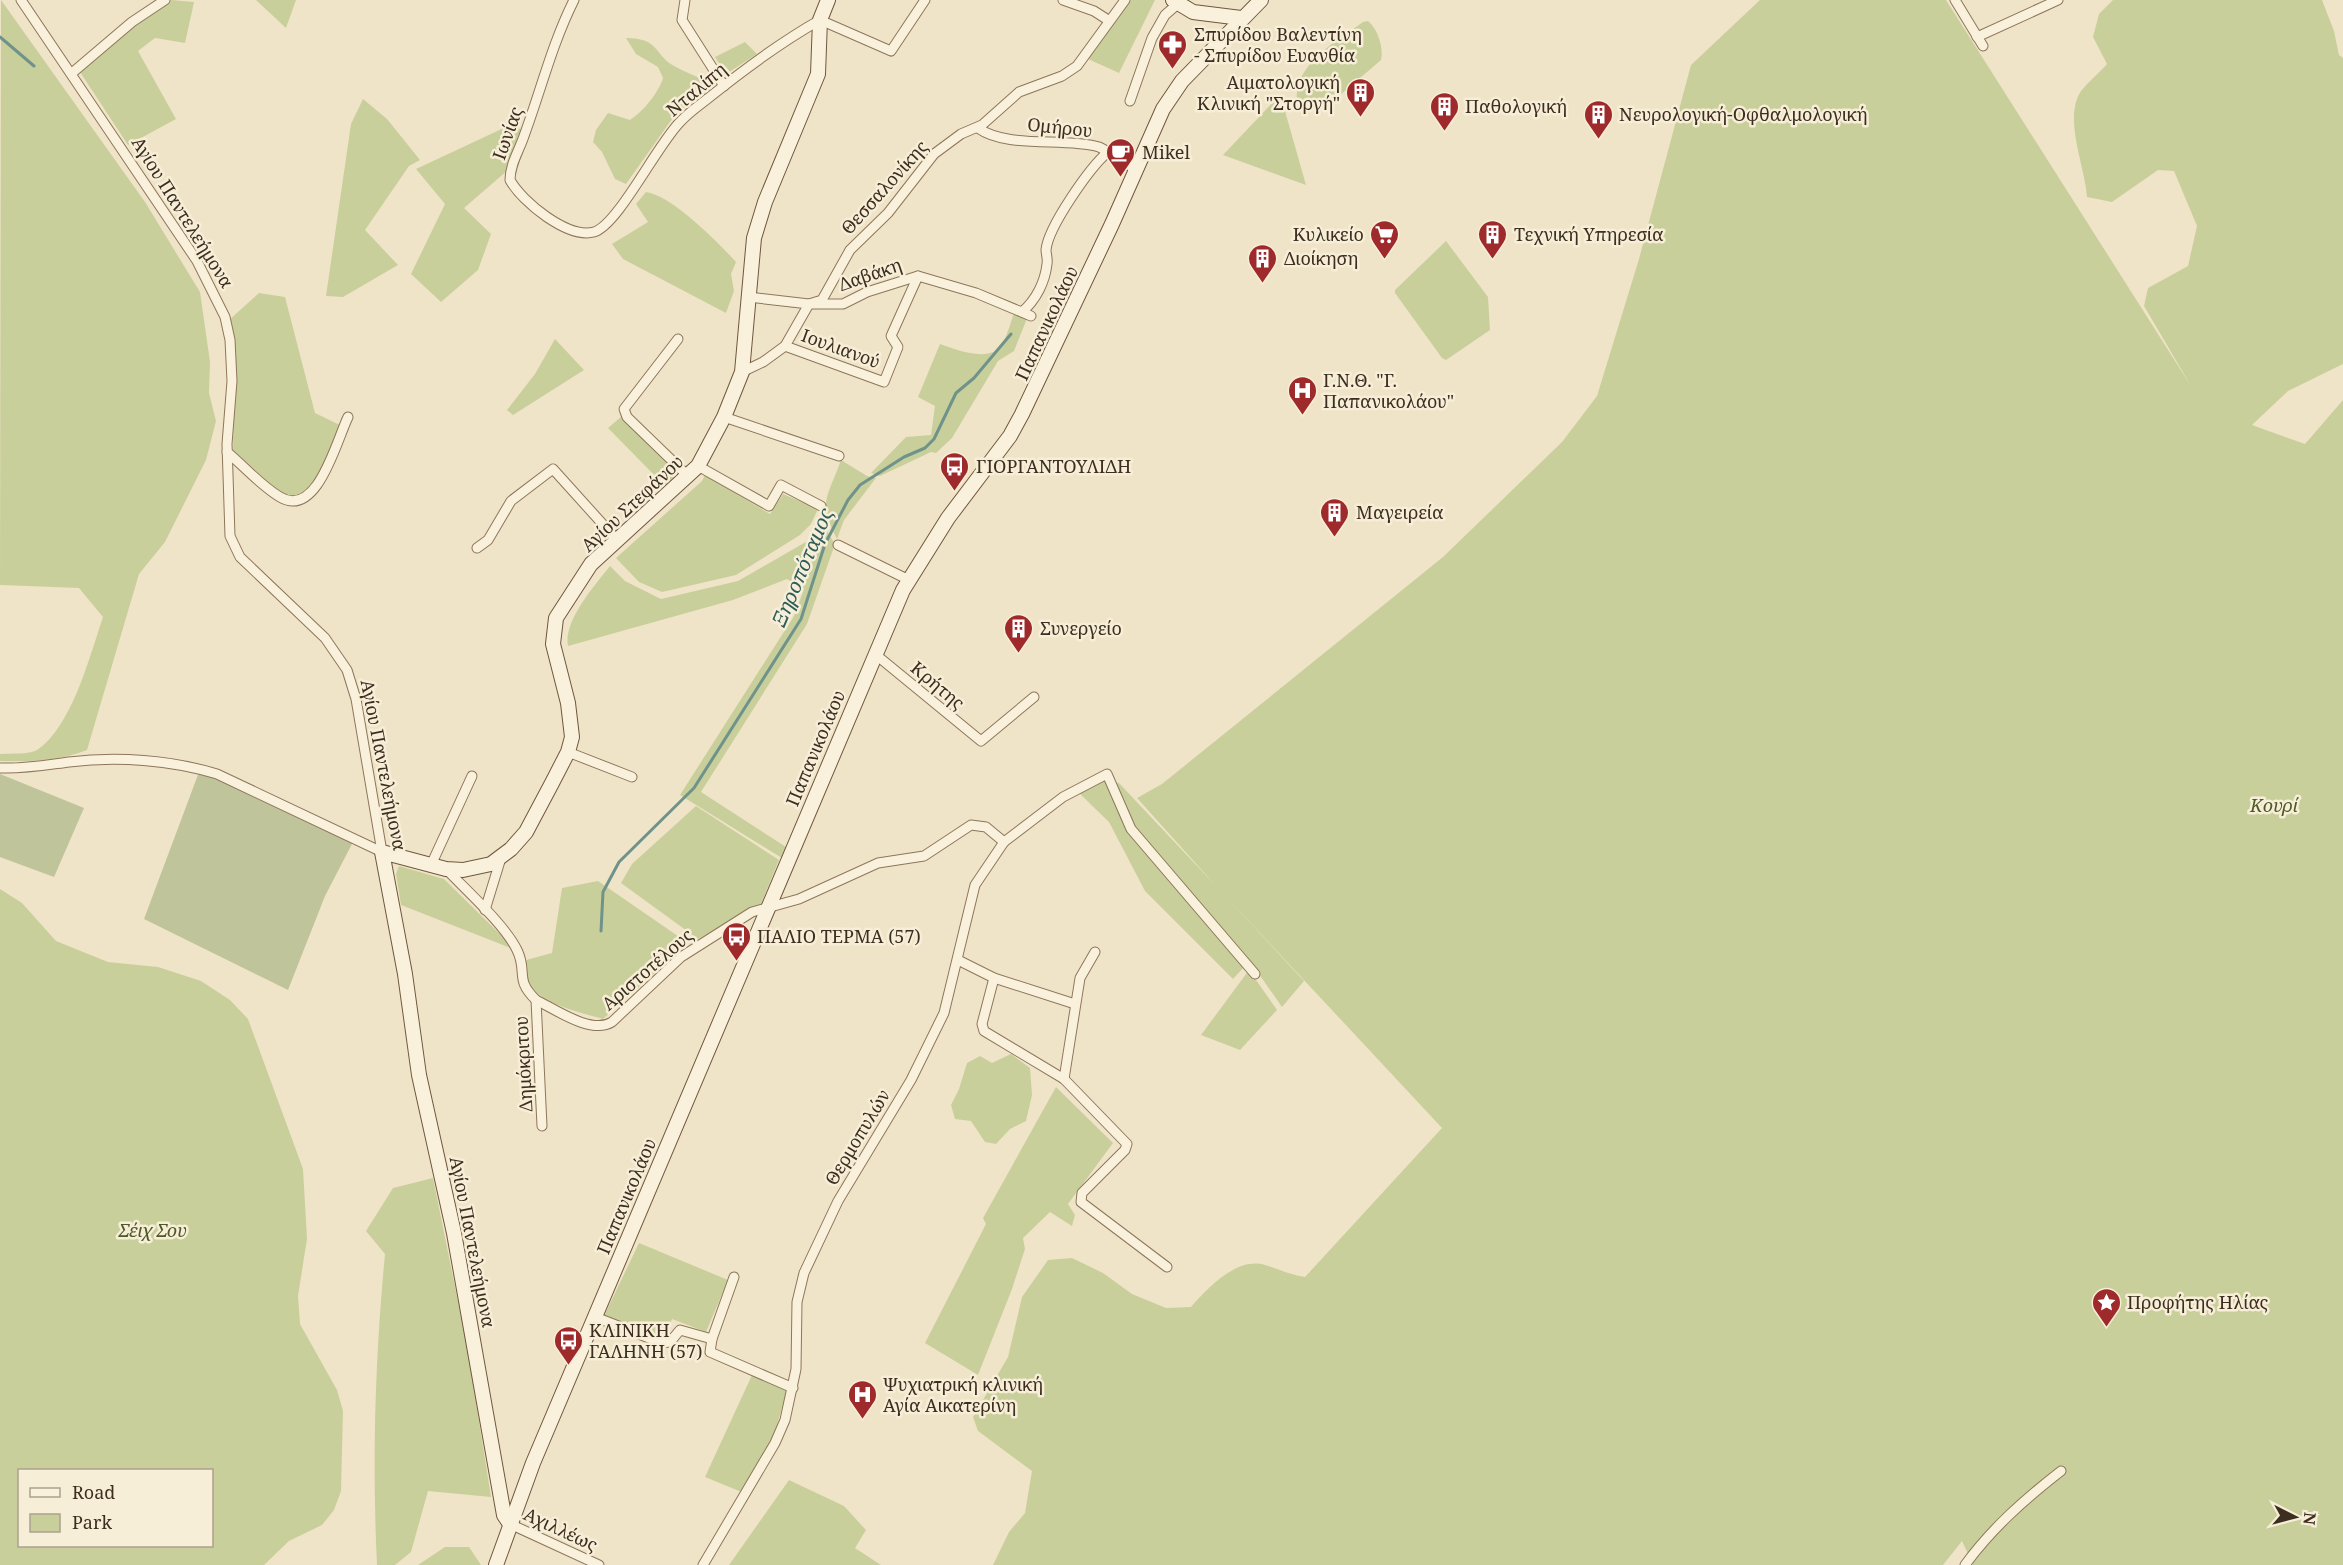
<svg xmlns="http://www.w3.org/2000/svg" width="2343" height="1565" font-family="'Noto Serif',serif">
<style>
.green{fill:#c9cf9b;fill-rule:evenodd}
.cemetery{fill:#bfc49a}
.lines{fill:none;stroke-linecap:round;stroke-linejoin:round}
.stream{stroke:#6f938a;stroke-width:3}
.street-casing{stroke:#8d765c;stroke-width:11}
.secondary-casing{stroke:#6f573f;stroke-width:16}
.street{stroke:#faf1dc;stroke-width:9}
.secondary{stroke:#faf1dc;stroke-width:14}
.labels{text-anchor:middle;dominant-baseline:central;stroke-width:5;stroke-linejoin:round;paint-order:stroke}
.poi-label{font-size:18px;fill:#3d2e20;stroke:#f7eed8;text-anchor:start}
.street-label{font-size:18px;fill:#3d2e20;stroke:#f7eed8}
.park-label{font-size:18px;font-style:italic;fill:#4d5a26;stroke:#f7eed8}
.water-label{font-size:20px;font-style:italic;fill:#2f5d5a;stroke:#f7eed8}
</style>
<rect width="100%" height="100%" fill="#f0e4c8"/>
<g class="green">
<path d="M1,0L145,202L200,292L210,362L209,393L216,421L206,460L165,542L139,574L87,750C60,761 29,762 0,761V754C10,753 29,755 37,750C72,727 90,655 103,617L79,588L0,585Z"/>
<path d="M171,0L194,2L185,43L155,38L138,51L176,119L128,145L80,72L150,13Z"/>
<path d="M256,0H296L286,28Z"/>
<path d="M1131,0H1155L1119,73L1088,59Z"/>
<path d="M1760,0H1946L2191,386L2144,306L2148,288L2188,266L2197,226L2174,171L2158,170L2112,202L2087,197C2085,166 2063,118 2081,91C2088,82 2099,73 2107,64L2093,37L2099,14L2113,0H2322L2334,31L2339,55L2343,58V364L2288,391L2252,425L2305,444L2343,400V1565H1973L1962,1541L1943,1565H993L1009,1532L1025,1513L1032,1471L978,1431L973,1417L1008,1357L1022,1297L1048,1260L1072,1258L1103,1273L1132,1294L1166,1308L1191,1307C1207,1289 1237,1256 1265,1265C1279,1269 1290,1275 1305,1277L1442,1128L1219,889L1304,981L1282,1007L1254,967L1134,827L1117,784L1118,782L1216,886L1137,798L1162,784L1443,557L1562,442L1597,396L1639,259L1691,65Z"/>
<path d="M1368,21C1378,29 1384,49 1381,60L1332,102L1301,104L1297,102C1293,64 1336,42 1363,22Z"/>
<path d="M626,38C660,38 654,55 674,66C687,73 701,78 714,84L709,91L692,100L672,119L626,184L615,179L602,152L593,142L596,130L608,113L630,120C643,112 659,92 663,78L658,67L636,54Z"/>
<path d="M745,42L757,54L726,74L715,57Z"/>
<path d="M1278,97H1281L1306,185L1223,155Z"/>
<path d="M363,99L387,119L420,160L409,166L365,230L398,265L343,297L326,296L351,124Z"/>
<path d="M508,126L521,129L508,170L464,208L491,234L478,270L441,302L411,274L445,204L416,169Z"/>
<path d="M646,192C671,195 718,242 736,262L731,274L734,291L726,313L623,259L612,244L648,222L636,204Z"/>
<path d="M1446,241L1488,297L1490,330L1446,360L1442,358L1395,293V290Z"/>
<path d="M259,293L285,297L315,413L342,426C331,447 316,504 286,494C274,490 244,459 233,450L235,345L229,320Z"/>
<path d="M1015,310L1028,316L1014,351L998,361L952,438L936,453L931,452L880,476L871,473L906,437L931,435L935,406L918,397L940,344C957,350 992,364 1003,343C1008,333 1011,321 1015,310Z"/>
<path d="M555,339L584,370L513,415L507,410L535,374Z"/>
<path d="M622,416L677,473L665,486L608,428Z"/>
<path d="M841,460L867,476L876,478L844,520L837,539C817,502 828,497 841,460Z"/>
<path d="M705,475L770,514L783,494L818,509L811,524L800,535L736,575L662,592L639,582L616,558L702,481Z"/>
<path d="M820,520L835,544L807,624L701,792L786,847L782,858L680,795L794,616L804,589L787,579L733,600L568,646C563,621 595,585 610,566L625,581L661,599L738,581L811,539Z"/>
<path d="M1105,777L1128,830L1246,965L1233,979L1145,891L1109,822L1077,791Z"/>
<path d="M696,806L779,860L761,904L698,939L621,883L632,864Z"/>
<path d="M399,866L444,879L516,950L401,905L396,874Z"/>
<path d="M598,881L688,943L603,1019C582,1013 535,1003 527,980C526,974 526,966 526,960L552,953L562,888Z"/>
<path d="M0,889L22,903L56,941L108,962L158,967L201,981L230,1000L248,1019L303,1169L307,1239L298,1296L300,1324L337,1390L343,1411L341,1491L334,1510L322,1525L289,1541L264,1565H0ZM20,1470H212V1546H20Z"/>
<path d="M1249,970L1277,1010L1240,1050L1201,1035Z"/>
<path d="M1011,1054L1030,1068L1032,1095L1026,1121L1010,1129L996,1144L985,1142L971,1121L955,1119L951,1105L959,1089L967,1063L980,1056L992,1063Z"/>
<path d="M1056,1087L1113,1143L1068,1204L1075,1215L1072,1226L1050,1212L1023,1238L1025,1249L1012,1289L978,1375L925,1343L986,1224L983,1218Z"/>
<path d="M433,1178L468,1351L491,1497L428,1491L411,1552L395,1565H377C372,1461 375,1358 385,1254L366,1231L393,1188Z"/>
<path d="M639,1243L728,1280L706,1332L672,1319L664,1339L604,1316Z"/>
<path d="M752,1375L787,1391L773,1438L744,1493L705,1477Z"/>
<path d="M789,1480L844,1506L866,1530L855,1548L881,1565H729Z"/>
<path d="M445,1547H469L481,1565H418Z"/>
</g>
<g class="cemetery">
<path d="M199,772L354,840L325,896L288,990L144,919Z"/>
<path d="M0,774L84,808L54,877L0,857Z"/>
</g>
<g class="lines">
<g class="stream">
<path d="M0,37L34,66"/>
<path d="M601,931L603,892L619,862L694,788L801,619L825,544L848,500L860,485L904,457L925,448L934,439L956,393L974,378L1011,334"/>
</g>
<defs>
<g id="street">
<path d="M21,0L197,261L225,317L230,340L232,381L227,444L230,536L240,557L325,638L347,670L356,699L382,852"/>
<path d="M574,0C552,44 541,90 524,136C519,151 510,164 510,180C522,202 568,239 594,232C618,225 657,145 680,122C689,112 701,104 711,96C746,68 781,42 820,20L891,51L925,0"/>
<path d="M685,0L682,20L724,86"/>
<path d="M1063,0L1094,11L1108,20"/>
<path d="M1955,0L1983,46"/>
<path d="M1977,37L2058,0"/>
<path d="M72,73L132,22L165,0"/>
<path d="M1130,101L1152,38L1165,15L1181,1"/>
<path d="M978,128C1007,149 1065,137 1099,147C1107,150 1125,164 1135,169"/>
<path d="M748,297L809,304H843L867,292L918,276L976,293L1031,316"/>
<path d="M1022,312C1036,300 1045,282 1047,264C1048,259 1046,254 1046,250C1048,227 1090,167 1108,152"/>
<path d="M678,339L624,409L627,417L689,477"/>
<path d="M785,346L884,382L898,347L891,336L918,276"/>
<path d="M742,372L763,362L785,346L809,304L822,300L850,250L888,213L934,154L961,134L982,125L1019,92L1062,76L1077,66L1125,0"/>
<path d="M724,417L839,456"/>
<path d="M227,452C244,466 261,486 280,497C317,519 336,442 348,417"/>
<path d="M698,466L769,506L781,485L821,506"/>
<path d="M838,545L909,580"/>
<path d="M477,548L488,540L511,501L553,469L617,540"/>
<path d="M875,654L981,741L1034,697"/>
<path d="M568,752L632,777"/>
<path d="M0,768C24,769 46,765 69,762C117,756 171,760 217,774L382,852"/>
<path d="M431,865L472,776"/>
<path d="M446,869C466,890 505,925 517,950C528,972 514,979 536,1000C555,1009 591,1035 612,1022L681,957L752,912L799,899L878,863L924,856L971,825L986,827L1004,842"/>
<path d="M485,910L501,858"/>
<path d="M958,960L994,978L1075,1004"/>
<path d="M994,978L982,1024L984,1031L1064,1079L1127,1144L1125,1150L1082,1193L1081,1202L1167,1267"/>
<path d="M536,1000L542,1126"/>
<path d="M1064,1079L1080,978L1095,952"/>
<path d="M734,1277L712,1339L710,1352L793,1388"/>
<path d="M595,1317L662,1343L670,1342L680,1330L712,1339"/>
<path d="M510,1524L599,1565"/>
<path d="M703,1565L775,1443L785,1420L796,1369L797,1302L804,1273L838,1201L911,1080L944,1013L975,885L1004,842L1063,797L1107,774L1131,829L1255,974"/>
<path d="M1965,1565C1992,1528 2025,1499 2061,1471"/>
</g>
<g id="secondary">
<path d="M1173,0L1193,12L1241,18"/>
<path d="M510,1524L504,1515L454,1233L419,1075L405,974L382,852L446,869L463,870L491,864L511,849L526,832L552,783L568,752L572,737L568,703L553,644L556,618L591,564L698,466L724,417L742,372L754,238L765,202L818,74L820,20L828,0"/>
<path d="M496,1565L533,1463L903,590L948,518L1010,436L1022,414L1112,224L1163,109L1182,81L1261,0"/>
</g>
</defs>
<use href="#street" class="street-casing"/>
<use href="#secondary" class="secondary-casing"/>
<use href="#street" class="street"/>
<use href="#secondary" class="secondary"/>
</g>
<defs>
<symbol id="pharmacy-pin" viewBox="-11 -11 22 30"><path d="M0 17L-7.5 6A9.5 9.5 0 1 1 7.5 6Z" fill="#9e2a2b" stroke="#f7eed8"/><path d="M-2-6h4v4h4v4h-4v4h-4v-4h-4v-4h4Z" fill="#fff"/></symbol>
<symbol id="building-pin" viewBox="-11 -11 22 30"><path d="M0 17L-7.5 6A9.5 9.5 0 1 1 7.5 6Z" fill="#9e2a2b" stroke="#f7eed8"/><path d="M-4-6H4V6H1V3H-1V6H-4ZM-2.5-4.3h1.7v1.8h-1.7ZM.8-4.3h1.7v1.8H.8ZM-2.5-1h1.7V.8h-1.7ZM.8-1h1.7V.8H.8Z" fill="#fff"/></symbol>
<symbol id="cafe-pin" viewBox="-11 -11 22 30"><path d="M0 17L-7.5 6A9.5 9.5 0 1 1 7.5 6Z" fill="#9e2a2b" stroke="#f7eed8"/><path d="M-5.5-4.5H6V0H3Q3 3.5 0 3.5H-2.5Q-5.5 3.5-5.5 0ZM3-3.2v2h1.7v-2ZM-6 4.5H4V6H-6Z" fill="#fff"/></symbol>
<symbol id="supermarket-pin" viewBox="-11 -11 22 30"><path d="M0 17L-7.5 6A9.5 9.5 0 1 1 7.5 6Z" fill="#9e2a2b" stroke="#f7eed8"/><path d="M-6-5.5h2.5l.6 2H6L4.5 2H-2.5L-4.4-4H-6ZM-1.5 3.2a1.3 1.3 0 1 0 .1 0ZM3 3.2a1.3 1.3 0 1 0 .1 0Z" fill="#fff"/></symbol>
<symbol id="hospital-pin" viewBox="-11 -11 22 30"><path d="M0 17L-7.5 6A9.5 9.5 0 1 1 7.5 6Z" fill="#9e2a2b" stroke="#f7eed8"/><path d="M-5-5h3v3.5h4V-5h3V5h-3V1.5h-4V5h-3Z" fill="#fff"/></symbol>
<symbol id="bus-pin" viewBox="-11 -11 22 30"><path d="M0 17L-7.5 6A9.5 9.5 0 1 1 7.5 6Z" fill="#9e2a2b" stroke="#f7eed8"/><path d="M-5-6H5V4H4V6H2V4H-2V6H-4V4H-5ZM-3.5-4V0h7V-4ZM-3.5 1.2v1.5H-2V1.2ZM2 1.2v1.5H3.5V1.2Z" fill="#fff"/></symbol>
<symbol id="sight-pin" viewBox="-11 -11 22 30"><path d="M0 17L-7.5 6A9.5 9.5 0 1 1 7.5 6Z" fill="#9e2a2b" stroke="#f7eed8"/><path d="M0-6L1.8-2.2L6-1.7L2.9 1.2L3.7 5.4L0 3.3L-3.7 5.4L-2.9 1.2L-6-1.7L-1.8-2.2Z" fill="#fff"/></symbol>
</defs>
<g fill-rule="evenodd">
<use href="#pharmacy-pin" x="1156" y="28" width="33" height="45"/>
<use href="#building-pin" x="1344" y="76" width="33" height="45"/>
<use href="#building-pin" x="1428" y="90" width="33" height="45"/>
<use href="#building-pin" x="1582" y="98" width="33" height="45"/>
<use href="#cafe-pin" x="1104" y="136" width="33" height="45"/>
<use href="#supermarket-pin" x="1368" y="218" width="33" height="45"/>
<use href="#building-pin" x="1476" y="218" width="33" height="45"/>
<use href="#building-pin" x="1246" y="242" width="33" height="45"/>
<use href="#hospital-pin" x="1286" y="374" width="33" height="45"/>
<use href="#bus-pin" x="938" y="450" width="33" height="45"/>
<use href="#building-pin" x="1318" y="496" width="33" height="45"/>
<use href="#building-pin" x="1002" y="612" width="33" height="45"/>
<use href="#bus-pin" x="720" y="920" width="33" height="45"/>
<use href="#sight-pin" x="2090" y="1286" width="33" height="45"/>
<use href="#bus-pin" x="552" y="1324" width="33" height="45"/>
<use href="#hospital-pin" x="846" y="1378" width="33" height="45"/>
</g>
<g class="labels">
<g class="poi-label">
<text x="1194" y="34">Σπυρίδου Βαλεντίνη<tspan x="1194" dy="21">- Σπυρίδου Ευανθία</tspan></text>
<text x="1340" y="82" text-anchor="end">Αιματολογική<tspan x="1340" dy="21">Κλινική "Στοργή"</tspan></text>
<text x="1465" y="106">Παθολογική</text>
<text x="1619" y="114">Νευρολογική-Οφθαλμολογική</text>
<text x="1142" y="152">Mikel</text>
<text x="1364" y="234" text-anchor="end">Κυλικείο</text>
<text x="1514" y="234">Τεχνική Υπηρεσία</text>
<text x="1284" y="258">Διοίκηση</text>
<text x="1323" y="380">Γ.Ν.Θ. "Γ.<tspan x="1323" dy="21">Παπανικολάου"</tspan></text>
<text x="976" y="466">ΓΙΟΡΓΑΝΤΟΥΛΙΔΗ</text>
<text x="1356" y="512">Μαγειρεία</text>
<text x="1040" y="628">Συνεργείο</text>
<text x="757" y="936">ΠΑΛΙΟ ΤΕΡΜΑ (57)</text>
<text x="2127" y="1302">Προφήτης Ηλίας</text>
<text x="589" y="1330">ΚΛΙΝΙΚΗ<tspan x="589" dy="21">ΓΑΛΗΝΗ (57)</tspan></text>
<text x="883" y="1384">Ψυχιατρική κλινική<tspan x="883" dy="21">Αγία Αικατερίνη</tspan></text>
</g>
<g class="street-label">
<text transform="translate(696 89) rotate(-40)">Νταλίπη</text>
<text transform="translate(1060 127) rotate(6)">Ομήρου</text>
<text transform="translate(507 133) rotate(-70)">Ιωνίας</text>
<text transform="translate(884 187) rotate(-48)">Θεσσαλονίκης</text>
<text transform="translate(183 212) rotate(58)">Αγίου Παντελεήμονα</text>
<text transform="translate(870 274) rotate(-19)">Δαβάκη</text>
<text transform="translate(1046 323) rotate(-65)">Παπανικολάου</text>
<text transform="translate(841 348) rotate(20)">Ιουλιανού</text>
<text transform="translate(632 503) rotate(-43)">Αγίου Στεφάνου</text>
<text transform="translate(938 685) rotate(40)">Κρήτης</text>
<text transform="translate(815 748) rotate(-67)">Παπανικολάου</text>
<text transform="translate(384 765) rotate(79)">Αγίου Παντελεήμονα</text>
<text transform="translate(647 969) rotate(-41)">Αριστοτέλους</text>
<text transform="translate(523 1064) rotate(-93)">Δημόκριτου</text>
<text transform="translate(857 1137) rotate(-59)">Θερμοπυλών</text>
<text transform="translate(626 1196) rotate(-67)">Παπανικολάου</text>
<text transform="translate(473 1242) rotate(79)">Αγίου Παντελεήμονα</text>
<text transform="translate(561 1529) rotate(25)">Αχιλλέως</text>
</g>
<g class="park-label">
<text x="2274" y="805">Κουρί</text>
<text x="153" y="1230">Σέιχ Σου</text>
</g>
<g class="water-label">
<text transform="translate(802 567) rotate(-67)">Ξηροπόταμος</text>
</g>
</g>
<rect x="18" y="1469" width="195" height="78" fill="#f7eed8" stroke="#ada18e" stroke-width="1.5"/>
<rect x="30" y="1488" width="30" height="9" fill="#faf1dc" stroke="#ada18e" stroke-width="1.5"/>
<text x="72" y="1499" font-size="18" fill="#3d2e20">Road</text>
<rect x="30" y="1514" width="30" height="18" fill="#c9cf9b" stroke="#ada18e" stroke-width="1.5"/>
<text x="72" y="1529" font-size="18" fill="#3d2e20">Park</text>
<g transform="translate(2295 1517) rotate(96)" stroke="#f7eed8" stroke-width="4.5" paint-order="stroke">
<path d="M0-4.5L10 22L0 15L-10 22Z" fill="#3d2e20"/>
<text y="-9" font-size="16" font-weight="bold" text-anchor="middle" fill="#3d2e20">N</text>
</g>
</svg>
